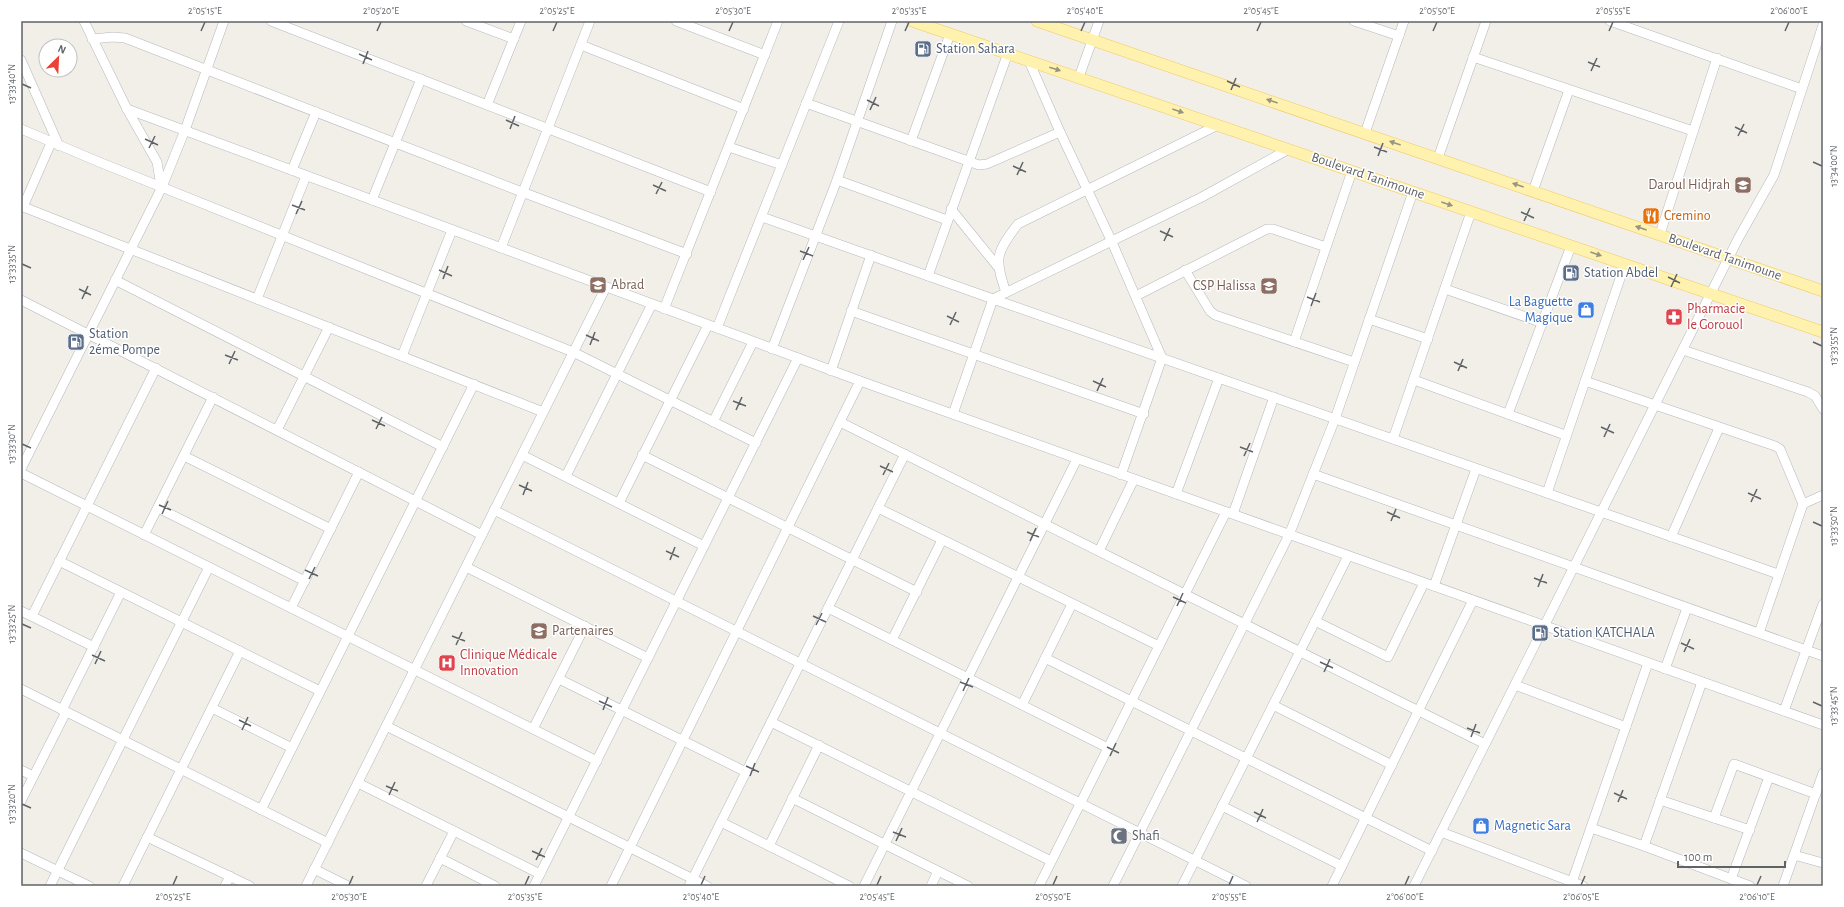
<svg xmlns="http://www.w3.org/2000/svg" width="1844" height="907" font-family="'Alegreya Sans',sans-serif">
<style>
.lines{fill:none;stroke-linecap:round;stroke-linejoin:round}
.minor-casing{stroke:#b5b8bc;stroke-width:10}
.major-casing{stroke:#f2c960;stroke-width:12}
.minor{stroke:#fff;stroke-width:9}
.major{stroke:#fff2af;stroke-width:11}
.oneway{fill:#979581}
.ticks{fill:none;stroke:#5f6368;stroke-width:1.5}
.labels{text-anchor:middle;dominant-baseline:central;stroke-width:3;stroke-linejoin:round;paint-order:stroke}
.service-label{font-size:14px;fill:#4e5e75;stroke:#fff;text-anchor:start}
.street-label{font-size:14px;fill:#5f6368;stroke:#fff}
.education-label{font-size:14px;fill:#785e54;stroke:#fff;text-anchor:end}
.food-label{font-size:14px;fill:#c56008;stroke:#fff;text-anchor:start}
.shop-label{font-size:14px;fill:#366cbe;stroke:#fff;text-anchor:end}
.health-label{font-size:14px;fill:#be3a42;stroke:#fff;text-anchor:start}
.worship-label{font-size:14px;fill:#5b616d;stroke:#fff;text-anchor:start}
.neatline{fill:none;stroke:#5f6368;stroke-width:1.5}
.ticks-label{font-size:10px;text-anchor:middle;fill:#5f6368}
</style>
<rect width="100%" height="100%" fill="#f1efe8"/>
<g class="lines">
<defs>
<g id="minor">
<path d="M84,21L127,109L157,162L161,186"/>
<path d="M271,21L711,192"/>
<path d="M466,21L514,39"/>
<path d="M676,21L765,55"/>
<path d="M1354,21L1399,36"/>
<path d="M1610,21L1802,89"/>
<path d="M92,39L113,37L125,38L522,192L687,254"/>
<path d="M581,45L744,109"/>
<path d="M1473,57L1693,131"/>
<path d="M21,60L59,146"/>
<path d="M1029,61L1060,132L1112,242L1162,358L1121,475"/>
<path d="M1079,77L1099,21"/>
<path d="M806,103L979,165L987,164L1060,132"/>
<path d="M487,105L521,21"/>
<path d="M127,109L860,381L1823,725"/>
<path d="M21,129L99,162L573,352L756,443"/>
<path d="M1365,133L1404,21"/>
<path d="M911,141L950,34"/>
<path d="M729,147L782,165"/>
<path d="M1438,158L1486,21"/>
<path d="M292,170L316,112"/>
<path d="M837,180L947,220"/>
<path d="M1533,191L1569,90"/>
<path d="M372,200L421,79"/>
<path d="M21,206L543,412"/>
<path d="M23,207L51,143"/>
<path d="M951,209L998,267"/>
<path d="M762,217L993,299L1778,574"/>
<path d="M1660,234L1717,58"/>
<path d="M501,248L590,21"/>
<path d="M1185,270L1210,311L1215,315L1354,362"/>
<path d="M928,276L1008,53"/>
<path d="M115,280L443,447"/>
<path d="M1445,289L1543,323"/>
<path d="M1006,292C994,259 996,252 1018,224L1218,125"/>
<path d="M1136,296L1267,229H1273L1326,247"/>
<path d="M257,299L306,176"/>
<path d="M21,300L482,535"/>
<path d="M664,309L778,21"/>
<path d="M851,311L1144,414"/>
<path d="M1369,319L1428,339"/>
<path d="M717,328L839,21"/>
<path d="M1294,342L1352,171"/>
<path d="M772,349L837,180L892,21"/>
<path d="M1683,350L1808,392L1815,396L1823,409"/>
<path d="M402,356L452,230"/>
<path d="M831,371L871,255"/>
<path d="M1414,380L1565,435"/>
<path d="M1585,381L1775,446L1780,449L1803,504L1759,633"/>
<path d="M953,414L993,299L1202,197L1289,149"/>
<path d="M1508,414L1571,246"/>
<path d="M713,422L753,342"/>
<path d="M840,422L1485,744"/>
<path d="M277,430L329,327"/>
<path d="M1393,439L1471,212"/>
<path d="M522,455L704,546"/>
<path d="M642,455L917,592"/>
<path d="M184,456L331,529"/>
<path d="M21,469L162,187L185,130L224,21"/>
<path d="M21,473L597,761"/>
<path d="M1313,474L1823,656"/>
<path d="M566,476L652,304"/>
<path d="M1547,493L1625,264"/>
<path d="M1176,494L1219,378"/>
<path d="M619,503L708,325"/>
<path d="M1803,504L1823,495"/>
<path d="M158,508L305,581"/>
<path d="M878,508L1159,646"/>
<path d="M494,510L1246,886"/>
<path d="M1233,514L1274,397"/>
<path d="M144,535L213,397"/>
<path d="M1671,537L1719,428"/>
<path d="M1099,551L1134,479"/>
<path d="M59,561L320,691"/>
<path d="M466,567L648,658"/>
<path d="M1434,586L1476,469"/>
<path d="M291,608L359,472"/>
<path d="M828,608L1108,748"/>
<path d="M21,611L94,647"/>
<path d="M32,616L156,368"/>
<path d="M1315,621L1388,657L1424,583"/>
<path d="M892,640L942,540"/>
<path d="M1045,658L1432,851"/>
<path d="M1665,669L1687,608"/>
<path d="M559,679L746,772"/>
<path d="M1515,685L1626,727"/>
<path d="M21,689L328,843"/>
<path d="M1022,705L1072,604"/>
<path d="M1273,705L1392,765"/>
<path d="M212,708L292,748"/>
<path d="M62,710L121,592"/>
<path d="M1784,711L1823,604"/>
<path d="M771,722L1051,861"/>
<path d="M386,726L707,886"/>
<path d="M533,729L585,626"/>
<path d="M21,770L33,776"/>
<path d="M358,783L540,874"/>
<path d="M792,798L968,886"/>
<path d="M1660,800L1750,830"/>
<path d="M21,801L66,712"/>
<path d="M1222,806L1342,866"/>
<path d="M261,810L474,384"/>
<path d="M1714,818L1734,764L1816,794"/>
<path d="M721,822L849,886"/>
<path d="M1591,828L1644,846L1750,886"/>
<path d="M1441,832L1583,886"/>
<path d="M147,837L250,886"/>
<path d="M769,846L819,745"/>
<path d="M1644,846L1702,682"/>
<path d="M21,853L89,886"/>
<path d="M1794,855L1823,863"/>
<path d="M440,858L495,886"/>
<path d="M314,869L348,886"/>
<path d="M1731,879L1769,777"/>
<path d="M1572,882L1648,663"/>
<path d="M50,886L209,567"/>
<path d="M123,886L240,651"/>
<path d="M225,886L230,876"/>
<path d="M306,886L606,287"/>
<path d="M426,886L454,831"/>
<path d="M534,886L798,358"/>
<path d="M611,886L860,381"/>
<path d="M689,886L905,454"/>
<path d="M864,886L1077,459"/>
<path d="M931,886L938,871"/>
<path d="M1039,886L1226,512"/>
<path d="M1113,886L1289,535L1335,419L1413,192"/>
<path d="M1182,886L1348,556"/>
<path d="M1332,886L1473,600"/>
<path d="M1414,886L1738,239L1774,175L1823,25"/>
<path d="M1783,886L1823,773"/>
</g>
<g id="major">
<path d="M912,21L1823,332"/>
<path d="M1037,21L1823,291"/>
</g>
</defs>
<use href="#minor" class="minor-casing"/>
<use href="#major" class="major-casing"/>
<use href="#minor" class="minor"/>
<use href="#major" class="major"/>
</g>
<defs><path id="oneway-solid" d="M-6-.8H1V-3.2L6.5 0L1 3.2V.8H-6Z"/></defs>
<g class="oneway">
<use href="#oneway-solid" transform="translate(1055 69) rotate(18)"/>
<use href="#oneway-solid" transform="translate(1272 101) rotate(-161)"/>
<use href="#oneway-solid" transform="translate(1178 111) rotate(19)"/>
<use href="#oneway-solid" transform="translate(1395 143) rotate(-161)"/>
<use href="#oneway-solid" transform="translate(1518 185) rotate(-161)"/>
<use href="#oneway-solid" transform="translate(1447 204) rotate(19)"/>
<use href="#oneway-solid" transform="translate(1641 228) rotate(-161)"/>
<use href="#oneway-solid" transform="translate(1596 254) rotate(19)"/>
</g>
<path class="ticks" d="M201,31L205,22M377,31L381,22M553,31L557,22M729,31L733,22M905,31L909,22M1081,31L1085,22M1257,31L1261,22M1433,31L1437,22M1609,31L1613,22M1785,31L1789,22M359,54L372,60M1588,62L1600,67M363,64L368,51M1591,71L1597,58M1227,81L1240,87M22,84L31,88M1231,90L1236,78M867,100L879,106M870,110L876,97M506,120L519,126M1735,127L1747,133M510,129L515,116M1738,136L1744,124M145,139L158,145M1374,147L1387,152M149,148L155,136M1378,156L1383,143M1813,162L1822,166M1013,166L1026,172M1017,175L1023,162M653,185L666,191M656,194L662,182M292,205L305,210M1521,212L1534,218M296,214L302,201M1524,221L1530,208M1160,231L1173,237M1164,241L1170,228M800,251L813,256M803,260L809,247M22,264L31,268M439,270L452,276M1668,277L1680,283M443,279L448,266M1671,287L1677,274M79,289L91,295M1307,297L1320,302M82,299L88,286M1311,306L1316,293M947,316L959,322M950,325L956,312M586,335L599,341M1813,342L1822,346M590,345L595,332M225,355L238,360M1454,362L1467,368M229,364L235,351M1458,371L1463,359M1093,381L1106,387M1097,391L1103,378M733,401L746,406M736,410L742,397M372,420L385,426M1601,427L1614,433M376,429L382,417M1604,437L1610,424M22,444L31,448M1240,447L1253,452M1244,456L1250,443M880,466L893,472M883,475L889,463M519,485L532,491M1748,493L1761,499M523,495L528,482M1751,502L1757,489M159,505L171,510M1387,512L1400,518M162,514L168,501M1391,521L1396,509M1813,522L1822,526M1027,532L1039,537M1030,541L1036,528M666,551L679,557M670,560L675,547M305,570L318,576M1534,578L1547,583M309,579L315,567M1538,587L1543,574M1173,597L1186,603M1177,606L1183,593M813,616L826,622M22,624L31,628M816,625L822,613M452,636L465,641M1681,643L1694,649M456,645L462,632M1684,652L1690,639M92,655L105,661M1320,662L1333,668M95,664L101,651M1324,672L1330,659M960,682L973,687M963,691L969,678M599,701L612,707M1813,702L1822,706M603,710L608,697M239,720L251,726M1467,728L1480,733M242,730L248,717M1471,737L1476,724M1107,747L1119,753M1110,756L1116,743M746,766L759,772M750,776L755,763M386,786L398,791M1614,793L1627,799M389,795L395,782M1618,802L1623,790M22,804L31,808M1254,812L1266,818M1257,822L1263,809M893,832L906,837M896,841L902,828M532,851L545,857M536,860L542,848M173,885L177,876M349,885L353,876M525,885L529,876M701,885L705,876M877,885L881,876M1053,885L1057,876M1229,885L1233,876M1405,885L1409,876M1581,885L1585,876M1757,885L1761,876"/>
<defs>
<symbol id="fuel-square" viewBox="-11 -11 22 22"><rect x="-9" y="-9" width="18" height="18" rx="4" fill="#5c6f8a" stroke="#fff"/><path d="M-5.5-6h7V0h2V4h1.3V-2.5L3-4.5l.8-.8L6-3V5H2.5V1h-1V6h-7ZM-4.2-4.7v3.2H.2V-4.7Z" fill="#fff"/></symbol>
<symbol id="school-square" viewBox="-11 -11 22 22"><rect x="-9" y="-9" width="18" height="18" rx="4" fill="#8d6e63" stroke="#fff"/><path d="M0-5L7-2L0 1L-7-2ZM-4 1L0 2.5L4 1V4Q0 6-4 4Z" fill="#fff"/></symbol>
<symbol id="restaurant-square" viewBox="-11 -11 22 22"><rect x="-9" y="-9" width="18" height="18" rx="4" fill="#e8710a" stroke="#fff"/><path d="M-5-6h1v4h1v-4h1v4h1v-4h1v5L-1.5 .5V6h-2V.5L-5-1ZM5-6V6H3V1.5H1.5Q1.5-4 5-6Z" fill="#fff"/></symbol>
<symbol id="shop-square" viewBox="-11 -11 22 22"><rect x="-9" y="-9" width="18" height="18" rx="4" fill="#3f7fe0" stroke="#fff"/><path d="M-5-2.5h2.3a2.7 3.5 0 0 1 5.4 0H5L5.5 6h-11ZM-1.5-2.5h3a1.5 2.3 0 0 0-3 0Z" fill="#fff"/></symbol>
<symbol id="pharmacy-square" viewBox="-11 -11 22 22"><rect x="-9" y="-9" width="18" height="18" rx="4" fill="#e0444e" stroke="#fff"/><path d="M-2-6h4v4h4v4h-4v4h-4v-4h-4v-4h4Z" fill="#fff"/></symbol>
<symbol id="hospital-square" viewBox="-11 -11 22 22"><rect x="-9" y="-9" width="18" height="18" rx="4" fill="#e0444e" stroke="#fff"/><path d="M-5-5h3v3.5h4V-5h3V5h-3V1.5h-4V5h-3Z" fill="#fff"/></symbol>
<symbol id="mosque-square" viewBox="-11 -11 22 22"><rect x="-9" y="-9" width="18" height="18" rx="4" fill="#6b7280" stroke="#fff"/><path d="M3.5-4.9A6 6 0 1 0 3.5 4.9A5 5 0 1 1 3.5-4.9Z" fill="#fff"/></symbol>
</defs>
<g fill-rule="evenodd">
<use href="#fuel-square" x="913" y="39" width="20" height="20"/>
<use href="#school-square" x="1733" y="175" width="20" height="20"/>
<use href="#restaurant-square" x="1641" y="206" width="20" height="20"/>
<use href="#fuel-square" x="1561" y="263" width="20" height="20"/>
<use href="#school-square" x="588" y="275" width="20" height="20"/>
<use href="#school-square" x="1259" y="276" width="20" height="20"/>
<use href="#shop-square" x="1576" y="300" width="20" height="20"/>
<use href="#pharmacy-square" x="1664" y="307" width="20" height="20"/>
<use href="#fuel-square" x="66" y="332" width="20" height="20"/>
<use href="#school-square" x="529" y="621" width="20" height="20"/>
<use href="#fuel-square" x="1530" y="623" width="20" height="20"/>
<use href="#hospital-square" x="437" y="653" width="20" height="20"/>
<use href="#shop-square" x="1471" y="816" width="20" height="20"/>
<use href="#mosque-square" x="1109" y="826" width="20" height="20"/>
</g>
<g class="labels">
<g class="service-label">
<text x="936" y="49">Station Sahara</text>
<text x="1584" y="273">Station Abdel</text>
<text x="89" y="334">Station<tspan x="89" dy="16">2éme Pompe</tspan></text>
<text x="1553" y="633">Station KATCHALA</text>
</g>
<g class="street-label">
<text transform="translate(1368 176) rotate(19)">Boulevard Tanimoune</text>
<text transform="translate(1725 257) rotate(19)">Boulevard Tanimoune</text>
</g>
<g class="education-label">
<text x="1730" y="185">Daroul Hidjrah</text>
<text x="611" y="285" text-anchor="start">Abrad</text>
<text x="1256" y="286">CSP Halissa</text>
<text x="552" y="631" text-anchor="start">Partenaires</text>
</g>
<g class="food-label">
<text x="1664" y="216">Cremino</text>
</g>
<g class="shop-label">
<text x="1573" y="302">La Baguette<tspan x="1573" dy="16">Magique</tspan></text>
<text x="1494" y="826" text-anchor="start">Magnetic Sara</text>
</g>
<g class="health-label">
<text x="1687" y="309">Pharmacie<tspan x="1687" dy="16">le Gorouol</tspan></text>
<text x="460" y="655">Clinique Médicale<tspan x="460" dy="16">Innovation</tspan></text>
</g>
<g class="worship-label">
<text x="1132" y="836">Shafi</text>
</g>
</g>
<rect width="1844" height="907" fill="none" stroke="#ffffff" stroke-width="44"/>
<g transform="translate(58 58) rotate(24)"><circle r="19" fill="#ffffff" stroke="#bfc1c3"/>
<path d="M0-3L7 15L0 10L-7 15Z" fill="#ea4335"/>
<text y="-6" font-size="11" font-weight="bold" text-anchor="middle" fill="#5f6368">N</text>
</g>
<path d="M1678 861v6h107v-6" fill="none" stroke="#5f6368" stroke-width="2"/>
<text x="1684" y="861" font-size="12" fill="#5f6368" stroke="#ffffff" stroke-width="3" paint-order="stroke">100 m</text>
<rect x="22" y="22" width="1800" height="863" class="neatline"/>
<g class="ticks-label">
<text x="205" y="14">2°05'15"E</text>
<text x="381" y="14">2°05'20"E</text>
<text x="557" y="14">2°05'25"E</text>
<text x="733" y="14">2°05'30"E</text>
<text x="909" y="14">2°05'35"E</text>
<text x="1085" y="14">2°05'40"E</text>
<text x="1261" y="14">2°05'45"E</text>
<text x="1437" y="14">2°05'50"E</text>
<text x="1613" y="14">2°05'55"E</text>
<text x="1789" y="14">2°06'00"E</text>
<text transform="translate(11 84) rotate(-90)" y="4">13°33'40"N</text>
<text transform="translate(1833 166) rotate(-90)" y="4">13°34'00"N</text>
<text transform="translate(11 264) rotate(-90)" y="4">13°33'35"N</text>
<text transform="translate(1833 346) rotate(-90)" y="4">13°33'55"N</text>
<text transform="translate(11 444) rotate(-90)" y="4">13°33'30"N</text>
<text transform="translate(1833 526) rotate(-90)" y="4">13°33'50"N</text>
<text transform="translate(11 624) rotate(-90)" y="4">13°33'25"N</text>
<text transform="translate(1833 706) rotate(-90)" y="4">13°33'45"N</text>
<text transform="translate(11 804) rotate(-90)" y="4">13°33'20"N</text>
<text x="173" y="900">2°05'25"E</text>
<text x="349" y="900">2°05'30"E</text>
<text x="525" y="900">2°05'35"E</text>
<text x="701" y="900">2°05'40"E</text>
<text x="877" y="900">2°05'45"E</text>
<text x="1053" y="900">2°05'50"E</text>
<text x="1229" y="900">2°05'55"E</text>
<text x="1405" y="900">2°06'00"E</text>
<text x="1581" y="900">2°06'05"E</text>
<text x="1757" y="900">2°06'10"E</text>
</g>
</svg>
